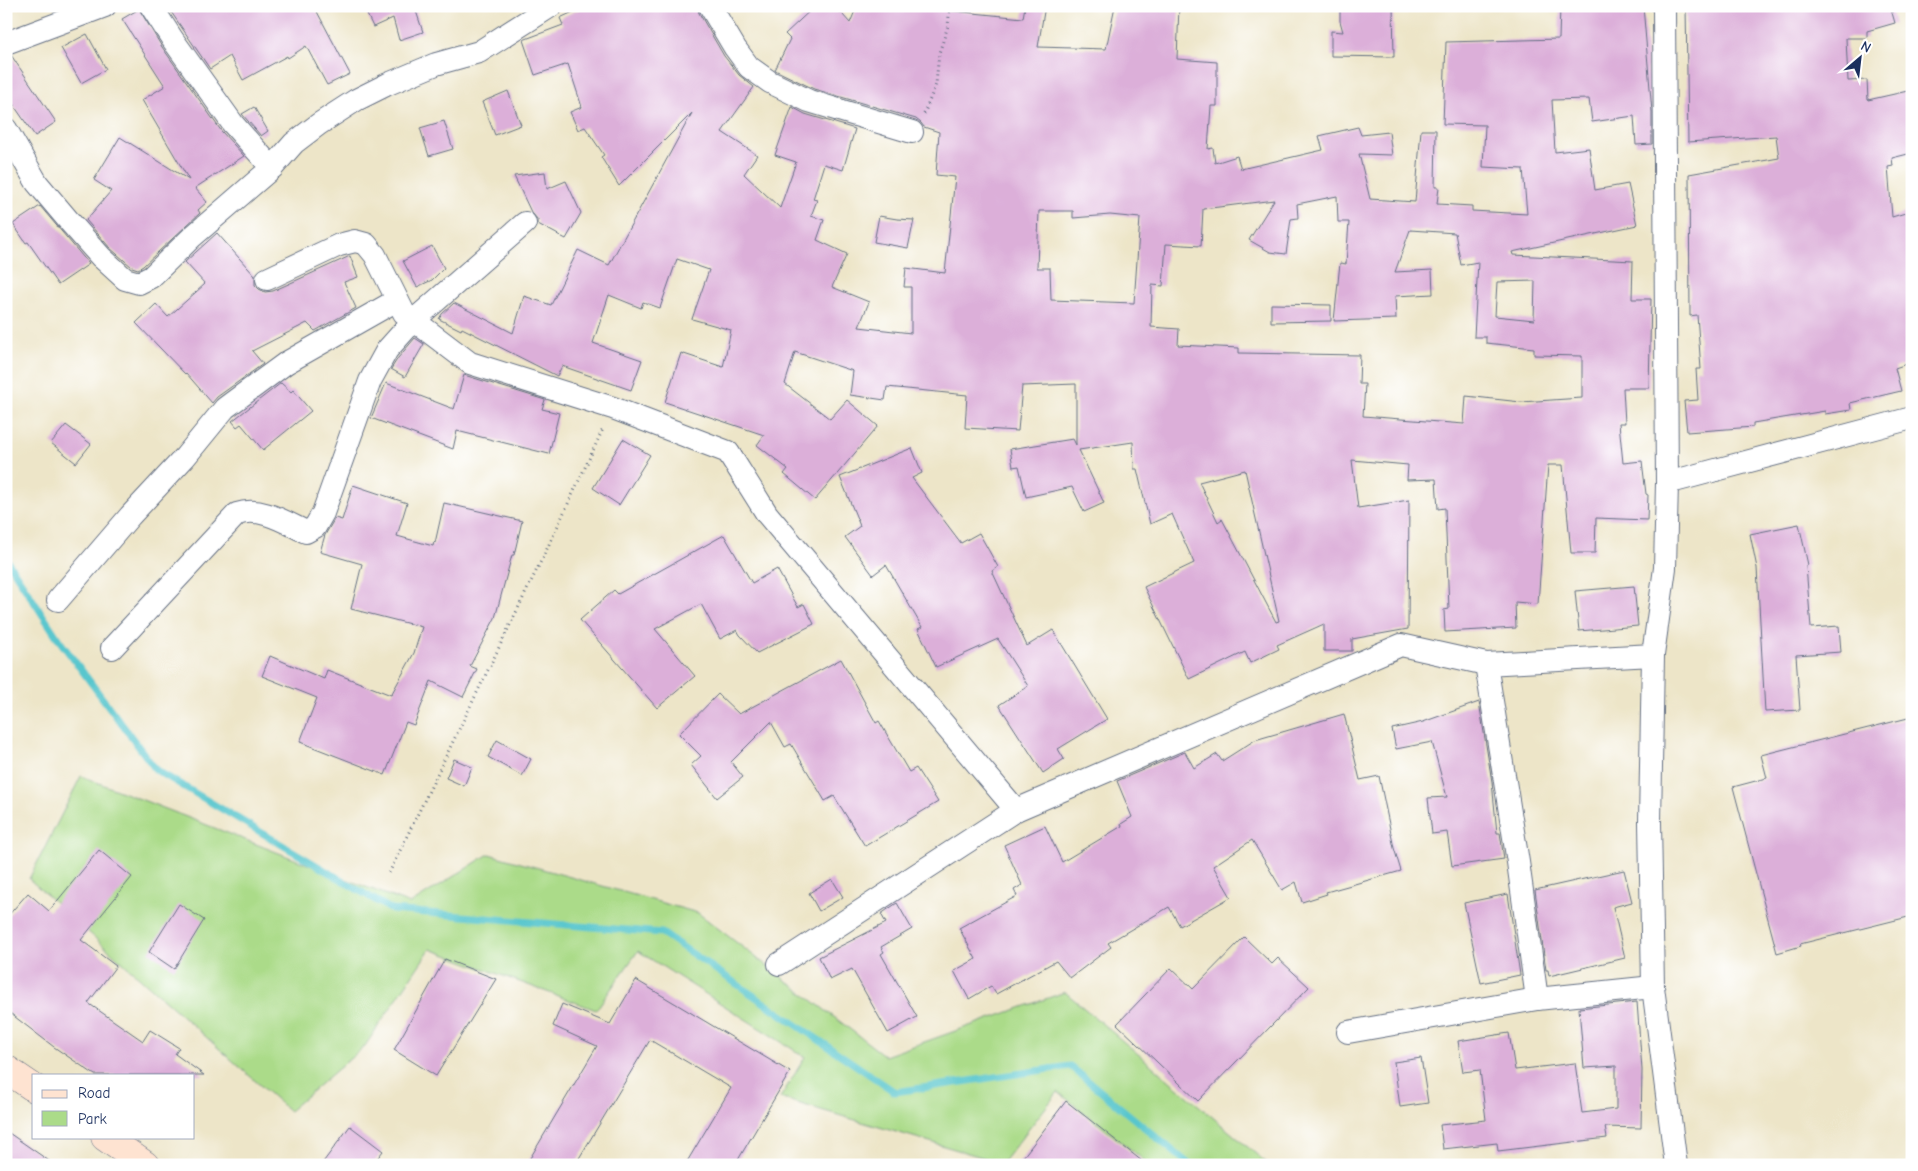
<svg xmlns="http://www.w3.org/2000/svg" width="1918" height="1171" font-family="'Comic Neue',sans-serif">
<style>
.green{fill:#abdb89;stroke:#638574}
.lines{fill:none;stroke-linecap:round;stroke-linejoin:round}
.stream{stroke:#59c6cd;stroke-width:7}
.building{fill:#dcafd9;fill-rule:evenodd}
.minor-casing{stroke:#646f83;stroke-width:24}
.secondary-casing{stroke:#646f83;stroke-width:29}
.path{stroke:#646f83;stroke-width:3;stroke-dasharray:1 4;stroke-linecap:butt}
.minor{stroke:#fff;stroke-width:22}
.secondary{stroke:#fee3d1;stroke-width:28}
</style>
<rect width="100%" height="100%" fill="#fff"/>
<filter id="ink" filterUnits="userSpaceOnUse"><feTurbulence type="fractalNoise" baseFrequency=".02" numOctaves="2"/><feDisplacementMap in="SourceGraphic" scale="10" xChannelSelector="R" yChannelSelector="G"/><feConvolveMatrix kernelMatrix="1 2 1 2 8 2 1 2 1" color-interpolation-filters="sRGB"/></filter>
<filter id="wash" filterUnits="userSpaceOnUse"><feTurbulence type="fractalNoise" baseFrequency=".0096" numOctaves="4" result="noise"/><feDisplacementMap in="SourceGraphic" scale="20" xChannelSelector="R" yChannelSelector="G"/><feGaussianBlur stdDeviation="1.12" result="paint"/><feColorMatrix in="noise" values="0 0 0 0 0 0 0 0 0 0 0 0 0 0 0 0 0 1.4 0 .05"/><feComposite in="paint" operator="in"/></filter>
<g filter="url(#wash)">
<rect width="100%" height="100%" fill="#ede5c8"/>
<path class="green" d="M81,776L410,904L489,854L698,913L885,1056L1065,992L1269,1165H1150L1058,1092L1002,1163L780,1098L805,1057L638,951L596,1010L430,949L365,1046L289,1111L29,879Z"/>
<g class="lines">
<path class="stream" d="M6,559L59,640L156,770L392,910L662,933L895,1092L1070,1066L1190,1165"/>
</g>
<g id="blocks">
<g class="building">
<path d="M167,6H314L350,74L327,85L306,46L288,58L287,56L243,80L230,56L210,69Z"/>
<path d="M363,6H419L415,8L423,32L399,40L393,18L373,27Z"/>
<path d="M586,6H697L699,13L724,56L739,75L754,87L722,132L757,155L744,174L780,208L796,162L775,155L792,107L805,114L855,129L843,170L824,164L813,199L817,200L811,216L824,220L817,240L847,254L832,287L869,302L859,327L911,333V287H904L906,268L945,273L955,177L936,175L939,132L924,127L921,123L916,119L814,89L775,70L790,39L785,34L815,6H835L850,23L857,6H944L943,10L1023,18L1025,6H1045L1038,47L1106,49L1115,6H1179L1177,59L1217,62V106H1211L1208,149L1213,148L1215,163L1237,156L1241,169L1323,150L1319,136L1358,127L1361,135L1389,132L1392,155L1359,154L1370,199L1415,202L1421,130H1436L1435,187H1439L1437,204L1472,206V211L1527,214L1523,169L1483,167L1485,125L1443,124L1446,42L1559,39L1560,6H1643L1652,112V144L1636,145L1634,116L1592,122L1589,99L1552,100L1555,152L1589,148L1595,190L1628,184L1637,225L1512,252L1513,255L1633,261L1632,299H1651L1649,388H1623L1625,423H1619L1623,463L1642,461L1646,494L1648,495L1647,520L1596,518L1595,553H1571L1563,465H1548L1538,604L1515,602L1516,628L1445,632L1444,610L1449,609L1445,508L1438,509L1436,479L1407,480L1408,465L1352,460L1358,508L1409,500L1408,629L1352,639V651H1324V624L1277,645L1279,649L1250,663L1245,652L1189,679L1144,587L1194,563L1172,514L1150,524L1137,469H1134L1133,442L1079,450L1104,503L1084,512L1072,487L1026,497L1019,466L1013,467L1010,449L1073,439L1076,445V384L1022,386L1018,431L965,428L967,395L887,387L885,400L850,395L853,371L795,352L785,384L830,419L847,400L878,426L815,500L784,474L788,469L757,445L764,435L665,402L681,353L723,367L731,330L692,319L709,270L677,259L660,308L643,302L641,308L609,295L593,343L642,360L631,390L562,366L557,376L462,328L461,330L439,319L442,314L454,303L513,333L524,296L551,305L578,250L609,265L692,113L619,186L601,157L604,155L585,127L578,130L570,112L582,107L568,64L535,75L523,40L563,25L560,18ZM1337,196L1338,222H1349L1346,264L1340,263L1334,321L1396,319L1395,296L1433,294L1432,270L1395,272L1410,230L1455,233L1461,265L1478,262L1474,337H1486V343L1534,348V355L1582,356V398L1521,402L1466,396L1464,424L1363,416L1365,384H1359L1360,355L1239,353V348L1178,345L1179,329L1151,327L1152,285L1163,286L1166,244L1201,246L1203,209L1274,200L1249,240L1270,252L1286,254L1291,219L1298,218L1297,204ZM1039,211H1073V218L1110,215L1140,218L1134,303L1051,300L1050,268H1037ZM1535,281L1534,320L1495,316L1497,282ZM1245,470L1279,621L1276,622L1222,519L1218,522L1199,482Z"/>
<path d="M1340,6H1393L1394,57L1331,56V31L1343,32L1340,21Z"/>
<path d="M1686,6H1890L1895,23L1867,31V38H1846L1848,81L1867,80L1868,100L1912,90V153L1892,158L1893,166L1888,167L1892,217L1912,211V362L1895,368L1901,391L1850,403L1851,410L1825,414V411L1753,423V427L1687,432L1684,401L1698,400L1696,369H1701L1697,315L1690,316L1689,174L1779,158L1776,136L1688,142Z"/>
<path d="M139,9L162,47L222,132L244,156L195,188L207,202L198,210L200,213L143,266L138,269L132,267L110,248L86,220L111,191L94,180L120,137L189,180L142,100L165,86L122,19Z"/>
<path d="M87,34L106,69L81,83L61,48Z"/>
<path d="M11,55L56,122L35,136L6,94V56Z"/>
<path d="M508,91L521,125L495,135L482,102Z"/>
<path d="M254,107L268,131L261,136L242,114Z"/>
<path d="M444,121L453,149L429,156L420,128Z"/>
<path d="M545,172L547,189L566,181L581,213L566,239L538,224V220L531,212L514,176Z"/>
<path d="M40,206L89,264L58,285L28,242L26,243L13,224Z"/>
<path d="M879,216L897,219L914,220L908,248L874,242Z"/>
<path d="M217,233L255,276V285L259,289L265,292L273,291L350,256L358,277L344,282L356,308L315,331L307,323L252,351L263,364L217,397L212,403L186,373L185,374L136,323L156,304L168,317L205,284L185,262Z"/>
<path d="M432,246L444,268L432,280L417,287L403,261Z"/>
<path d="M1271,304L1331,305V321L1271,322Z"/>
<path d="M415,338L424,344L405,377L391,369L398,358Z"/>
<path d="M464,375L545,400L542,409L559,413L549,454L457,431L453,449L371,418L386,383L454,409Z"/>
<path d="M281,383L291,392L293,390L311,411L263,450L241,424L237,427L232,421Z"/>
<path d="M66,425L91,444L76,463L51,443Z"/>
<path d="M623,439L650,455L619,505L593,488Z"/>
<path d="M912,448L922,473L912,478L961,543L979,533L998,567L992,571L1027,646L1053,630L1107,719L1058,749L1064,759L1043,773L999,705L1028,686L998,639L936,667L918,629L922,627L886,565L873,575L845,537L860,526L840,477Z"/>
<path d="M353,485L407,503L397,536L433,546L434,542L435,543L444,503L522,521L514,555H512L495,618L470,666L477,669L463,697L431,681L414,725L406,722L385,775L300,742L317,698L262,676L270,656L324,679L327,670L391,695L414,653L422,627L351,609L362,564L320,552L325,535L335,518L342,520Z"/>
<path d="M1799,524L1808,565L1806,566L1811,628L1839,626L1841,652L1796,655L1800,710L1765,712L1757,568L1750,534Z"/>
<path d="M724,535L752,583L777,569L798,607L804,604L814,624L757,653L740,635L737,630L720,639L701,604L655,629L695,676L657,708L580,620L614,590L618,594Z"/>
<path d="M1634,586L1638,626L1579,631L1575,591Z"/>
<path d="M841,659L876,723L879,721L909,772L916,768L938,802L865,846L834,796L825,801L791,744L785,747L771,722L731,762L743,777L717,798L691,765L701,756L679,734L718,694L739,714Z"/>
<path d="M1479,702L1492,782L1497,833H1500L1504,859L1452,866L1447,832L1432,834L1428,798L1447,797L1432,742L1396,749L1392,729L1423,722Z"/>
<path d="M1344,714L1360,780L1379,776L1394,848L1401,871L1326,892L1327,894L1302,902L1296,882L1282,890L1252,840L1213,866L1231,897L1180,926L1169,907L1108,943L1111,947L1070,978L1056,961L996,994L991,986L969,999L954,971L976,959L959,928L1017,896L1014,890L1022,885L1004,845L1045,826L1062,862L1122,826L1121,824L1132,817L1117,781L1185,752L1194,768L1217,754L1222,761L1255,740Z"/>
<path d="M1912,717V916L1800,944L1801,946L1777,953L1733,787L1767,778L1761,755Z"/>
<path d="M497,740L531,759L522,776L488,757Z"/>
<path d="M454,759L472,767L464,786L446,778Z"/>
<path d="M99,850L132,877L81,940L116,966L88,1003L143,1041L150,1030L179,1048L175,1054L204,1075H95L54,1047L6,1010V918L28,893L49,911Z"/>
<path d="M1624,870L1632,902L1613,907L1625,958L1549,976L1548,970H1546L1535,890Z"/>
<path d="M832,879L843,897L819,911L809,893Z"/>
<path d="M1508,894L1520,975L1481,983L1464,903Z"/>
<path d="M897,903L912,929L881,947L884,952L881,954L917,1017L888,1033L852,969L830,980L819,957L886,923L881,914Z"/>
<path d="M179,904L204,920L174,969L149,952Z"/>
<path d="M1244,937L1272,964L1278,958L1309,987L1198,1101L1117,1024L1171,968L1193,989Z"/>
<path d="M445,959L496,979L436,1076L394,1050Z"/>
<path d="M636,980L790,1072L735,1165H685L731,1088L650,1040L575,1165H526L597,1046L553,1026L562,1004L610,1024Z"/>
<path d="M1637,1002L1642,1070L1641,1128L1605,1127L1607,1138L1498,1151L1497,1143L1443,1149L1440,1125L1486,1120L1480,1070L1463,1072L1458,1041L1509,1033L1515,1070L1575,1063L1582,1113L1616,1109V1066L1584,1068L1579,1008Z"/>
<path d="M1421,1058L1428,1103L1400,1107L1394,1062Z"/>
<path d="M1066,1101L1147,1165H1017Z"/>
<path d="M350,1126L383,1151L372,1165H321Z"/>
<path d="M6,1131L55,1165H6Z"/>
</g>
</g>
</g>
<g filter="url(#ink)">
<use href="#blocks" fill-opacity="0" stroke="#646f83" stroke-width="1"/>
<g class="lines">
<defs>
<g id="minor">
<path d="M151,6L173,40L233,124L272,168"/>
<path d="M710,6L735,48L749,67L770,82L809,101L912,132"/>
<path d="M1664,6L1667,483L1665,568L1653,655L1650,822L1653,987L1676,1165"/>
<path d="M6,43L105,6"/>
<path d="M6,129L37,183L69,221L101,257L125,279L139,283L151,277L192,237L272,168L294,143L319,124L356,100L388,84L436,64L479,52L551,6"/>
<path d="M267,279L339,245L355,241L366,244L375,255L404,313L470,363L613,408L728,452L767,514L1016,810"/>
<path d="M1667,483L1912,418"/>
<path d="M58,600L130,516L185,457L225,408L286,363L397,300"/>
<path d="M112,648L237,514C261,506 285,522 306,532L315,527L323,513L370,381L387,350L413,321L525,223"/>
<path d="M1486,664L1518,862L1537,999"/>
<path d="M779,964L1016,810L1401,645L1486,664L1653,655"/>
<path d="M1348,1032L1537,999L1653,987"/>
</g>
<g id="secondary">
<path d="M6,1069L34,1088"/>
<path d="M105,1137L145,1165"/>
</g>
</defs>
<use href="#minor" class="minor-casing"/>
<use href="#secondary" class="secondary-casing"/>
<g class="path">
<path d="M924,114L936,84L939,53L948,26L950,6"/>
<path d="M389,873L546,551L603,429"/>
</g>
<use href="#minor" class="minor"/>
<use href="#secondary" class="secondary"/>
</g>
</g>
<rect width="1918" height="1171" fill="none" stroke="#fff" stroke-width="25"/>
<rect x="32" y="1074" width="162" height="65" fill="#ffffff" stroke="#a4acbf"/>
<rect x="42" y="1090" width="25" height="8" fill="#fee3d1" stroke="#a4acbf"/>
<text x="78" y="1098" font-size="15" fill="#1b2f5e">Road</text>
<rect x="42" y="1111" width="25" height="15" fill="#abdb89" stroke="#a4acbf"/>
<text x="78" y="1124" font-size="15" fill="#1b2f5e">Park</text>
<g transform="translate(1860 58) rotate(28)" stroke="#ffffff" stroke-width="4" paint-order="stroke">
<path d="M0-4L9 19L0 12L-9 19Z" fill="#1b2f5e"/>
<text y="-8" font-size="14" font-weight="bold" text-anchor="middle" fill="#1b2f5e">N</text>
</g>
</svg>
